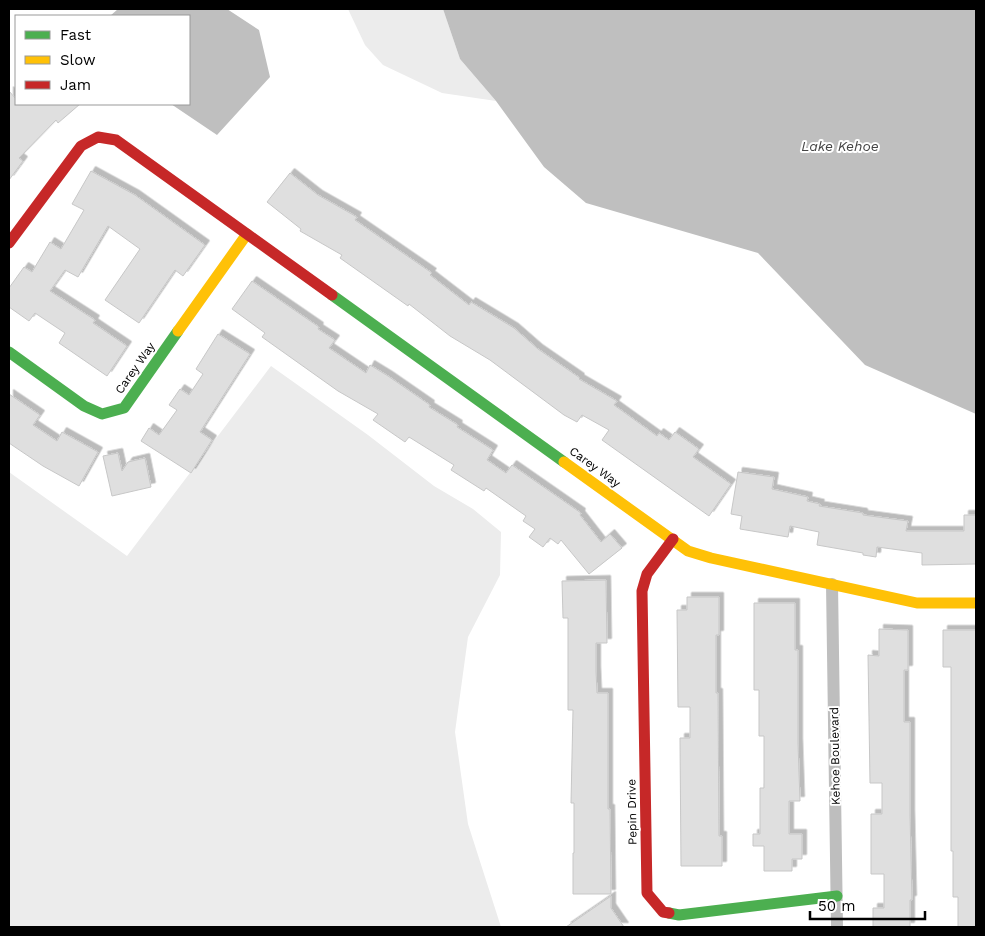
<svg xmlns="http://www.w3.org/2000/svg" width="985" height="936" font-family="'Work Sans',sans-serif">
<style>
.green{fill:#ececec}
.water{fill:#bfbfbf}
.building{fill:#dfdfdf;stroke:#c7c7c7;filter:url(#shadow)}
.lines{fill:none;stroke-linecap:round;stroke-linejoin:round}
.street{stroke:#bebebe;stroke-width:12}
.fast{stroke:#4caf50;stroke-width:11}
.slow{stroke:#ffc107;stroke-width:11}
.jam{stroke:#c62828;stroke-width:11}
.labels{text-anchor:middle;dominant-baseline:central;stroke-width:4;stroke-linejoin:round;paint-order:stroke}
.street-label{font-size:12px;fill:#000;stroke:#fff}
.water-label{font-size:14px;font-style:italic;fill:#444;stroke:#fff}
</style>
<defs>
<filter id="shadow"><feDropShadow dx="4.5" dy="-4.5" stdDeviation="0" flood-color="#0004"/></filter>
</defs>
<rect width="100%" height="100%" fill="#fff"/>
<g class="green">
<path d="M348,9H443L460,59L496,101L442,93L383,65L365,45Z"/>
<path d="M271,366L368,435L434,486L473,509L501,532L500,575L468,637L455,732L468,824L501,927H9V472L127,556Z"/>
</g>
<g class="water">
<path d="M118,9H227L259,30L270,77L217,135L171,104H189V16H110Z"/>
<path d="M443,9H976V414L865,365L758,253L586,203L544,167L496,101L460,59Z"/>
</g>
<g class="building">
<path d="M9,91L16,99V104H80L58,123L56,120L19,158L23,161L9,180Z"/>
<path d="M91,171L135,195L205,245L183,276L175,270L139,323L105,300L140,249L108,226L78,277L65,270L50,291L95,320L93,323L127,346L107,376L59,343L65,333L35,313L29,321L9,307V288L24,267L32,272L50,242L61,249L84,210L72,204Z"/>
<path d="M290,173L318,195L357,217L355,220L432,273L430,275L469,305L471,302L514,328L538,349L580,378L579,379L617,401L614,405L657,436L659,433L669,440L675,432L699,449L693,457L731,484L709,516L602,440L609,430L582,415L577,422L564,415L490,360L450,336L409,304L408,306L340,258L342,255L300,231L301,229L267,202Z"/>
<path d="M252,281L319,327L318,329L335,340L329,348L366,373L370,365L388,376L430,405L429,407L458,425L457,427L493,450L487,460L506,473L512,465L581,513L580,515L601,542L610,534L622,548L589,574L561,540L558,544L550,538L543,547L529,537L535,529L523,521L526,516L486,488L484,491L451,470L454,465L409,437L405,442L373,420L378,414L338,391L262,337L265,333L232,309Z"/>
<path d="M218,334L250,354L200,432L212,440L191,473L141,441L149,428L159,435L177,410L169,405L180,389L189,395L203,374L196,369Z"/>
<path d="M9,394L40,415L33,425L57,441L62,432L98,452L79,486L43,466L9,443Z"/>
<path d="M118,453L122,471L128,462L145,458L151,487L112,496L103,456Z"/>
<path d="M738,472L774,477L772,489L808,497L807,501L820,504L819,506L863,513V515L908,521L906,531H964V515H976V564L922,565V553L877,547L876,557L863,555V553L817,545L819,532L790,526L788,537L740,529L742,516L731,514Z"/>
<path d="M606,580L607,643H596V671L597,693H608V809H610L611,894H573V853H574V803H571L573,710H568V618H563L562,581Z"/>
<path d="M687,597H719V635H716V693H718L719,836H722V866H681L680,738H690V707H678L677,610H687Z"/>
<path d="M754,603H795V650H798V743L800,801H789V834H802V859H792V871H764V846H753V834H760V788H764V736H759V690H754Z"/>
<path d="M879,629L908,630V670H904V722H910V814L912,900H910V927H873V908H884V874H871V814H882V783H870L868,655L879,656Z"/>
<path d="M943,630H976V927H958V897H953V851H951V667H943Z"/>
<path d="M611,896V908L624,927H566Z"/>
</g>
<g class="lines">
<path class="street" d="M832,584L837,927"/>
<g class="fast">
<path d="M332,295L564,462"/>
<path d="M9,352L84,406L102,414L124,408L178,331"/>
<path d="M669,913L679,915L837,896"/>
</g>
<g class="slow">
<path d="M178,331L247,234"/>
<path d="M564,462L688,551L711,558L917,603H976"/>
</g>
<g class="jam">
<path d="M9,243L81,146L98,137L116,140L332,295"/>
<path d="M669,913L663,912L647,893L642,591L647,574L673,539"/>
</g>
</g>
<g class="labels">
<g class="street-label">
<text transform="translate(135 368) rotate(-55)">Carey Way</text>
<text transform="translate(595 467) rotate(36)">Carey Way</text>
<text transform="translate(835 756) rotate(-91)">Kehoe Boulevard</text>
<text transform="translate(632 812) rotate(-91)">Pepin Drive</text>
</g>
<g class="water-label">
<text x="840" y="146">Lake Kehoe</text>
</g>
</g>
<rect width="985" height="936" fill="none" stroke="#000000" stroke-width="20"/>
<rect x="15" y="15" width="175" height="90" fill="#ffffff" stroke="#999999"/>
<rect x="25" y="31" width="25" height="8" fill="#4caf50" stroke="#999999"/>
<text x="60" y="40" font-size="15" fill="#000000">Fast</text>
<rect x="25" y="56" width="25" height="8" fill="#ffc107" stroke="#999999"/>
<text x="60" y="65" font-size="15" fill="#000000">Slow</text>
<rect x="25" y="81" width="25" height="8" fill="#c62828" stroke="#999999"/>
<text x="60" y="90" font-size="15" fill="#000000">Jam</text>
<path d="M810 911v8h115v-8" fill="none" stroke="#000000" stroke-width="2.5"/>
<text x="818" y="911" font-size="15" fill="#000000" stroke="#ffffff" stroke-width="4" paint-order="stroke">50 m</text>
</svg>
